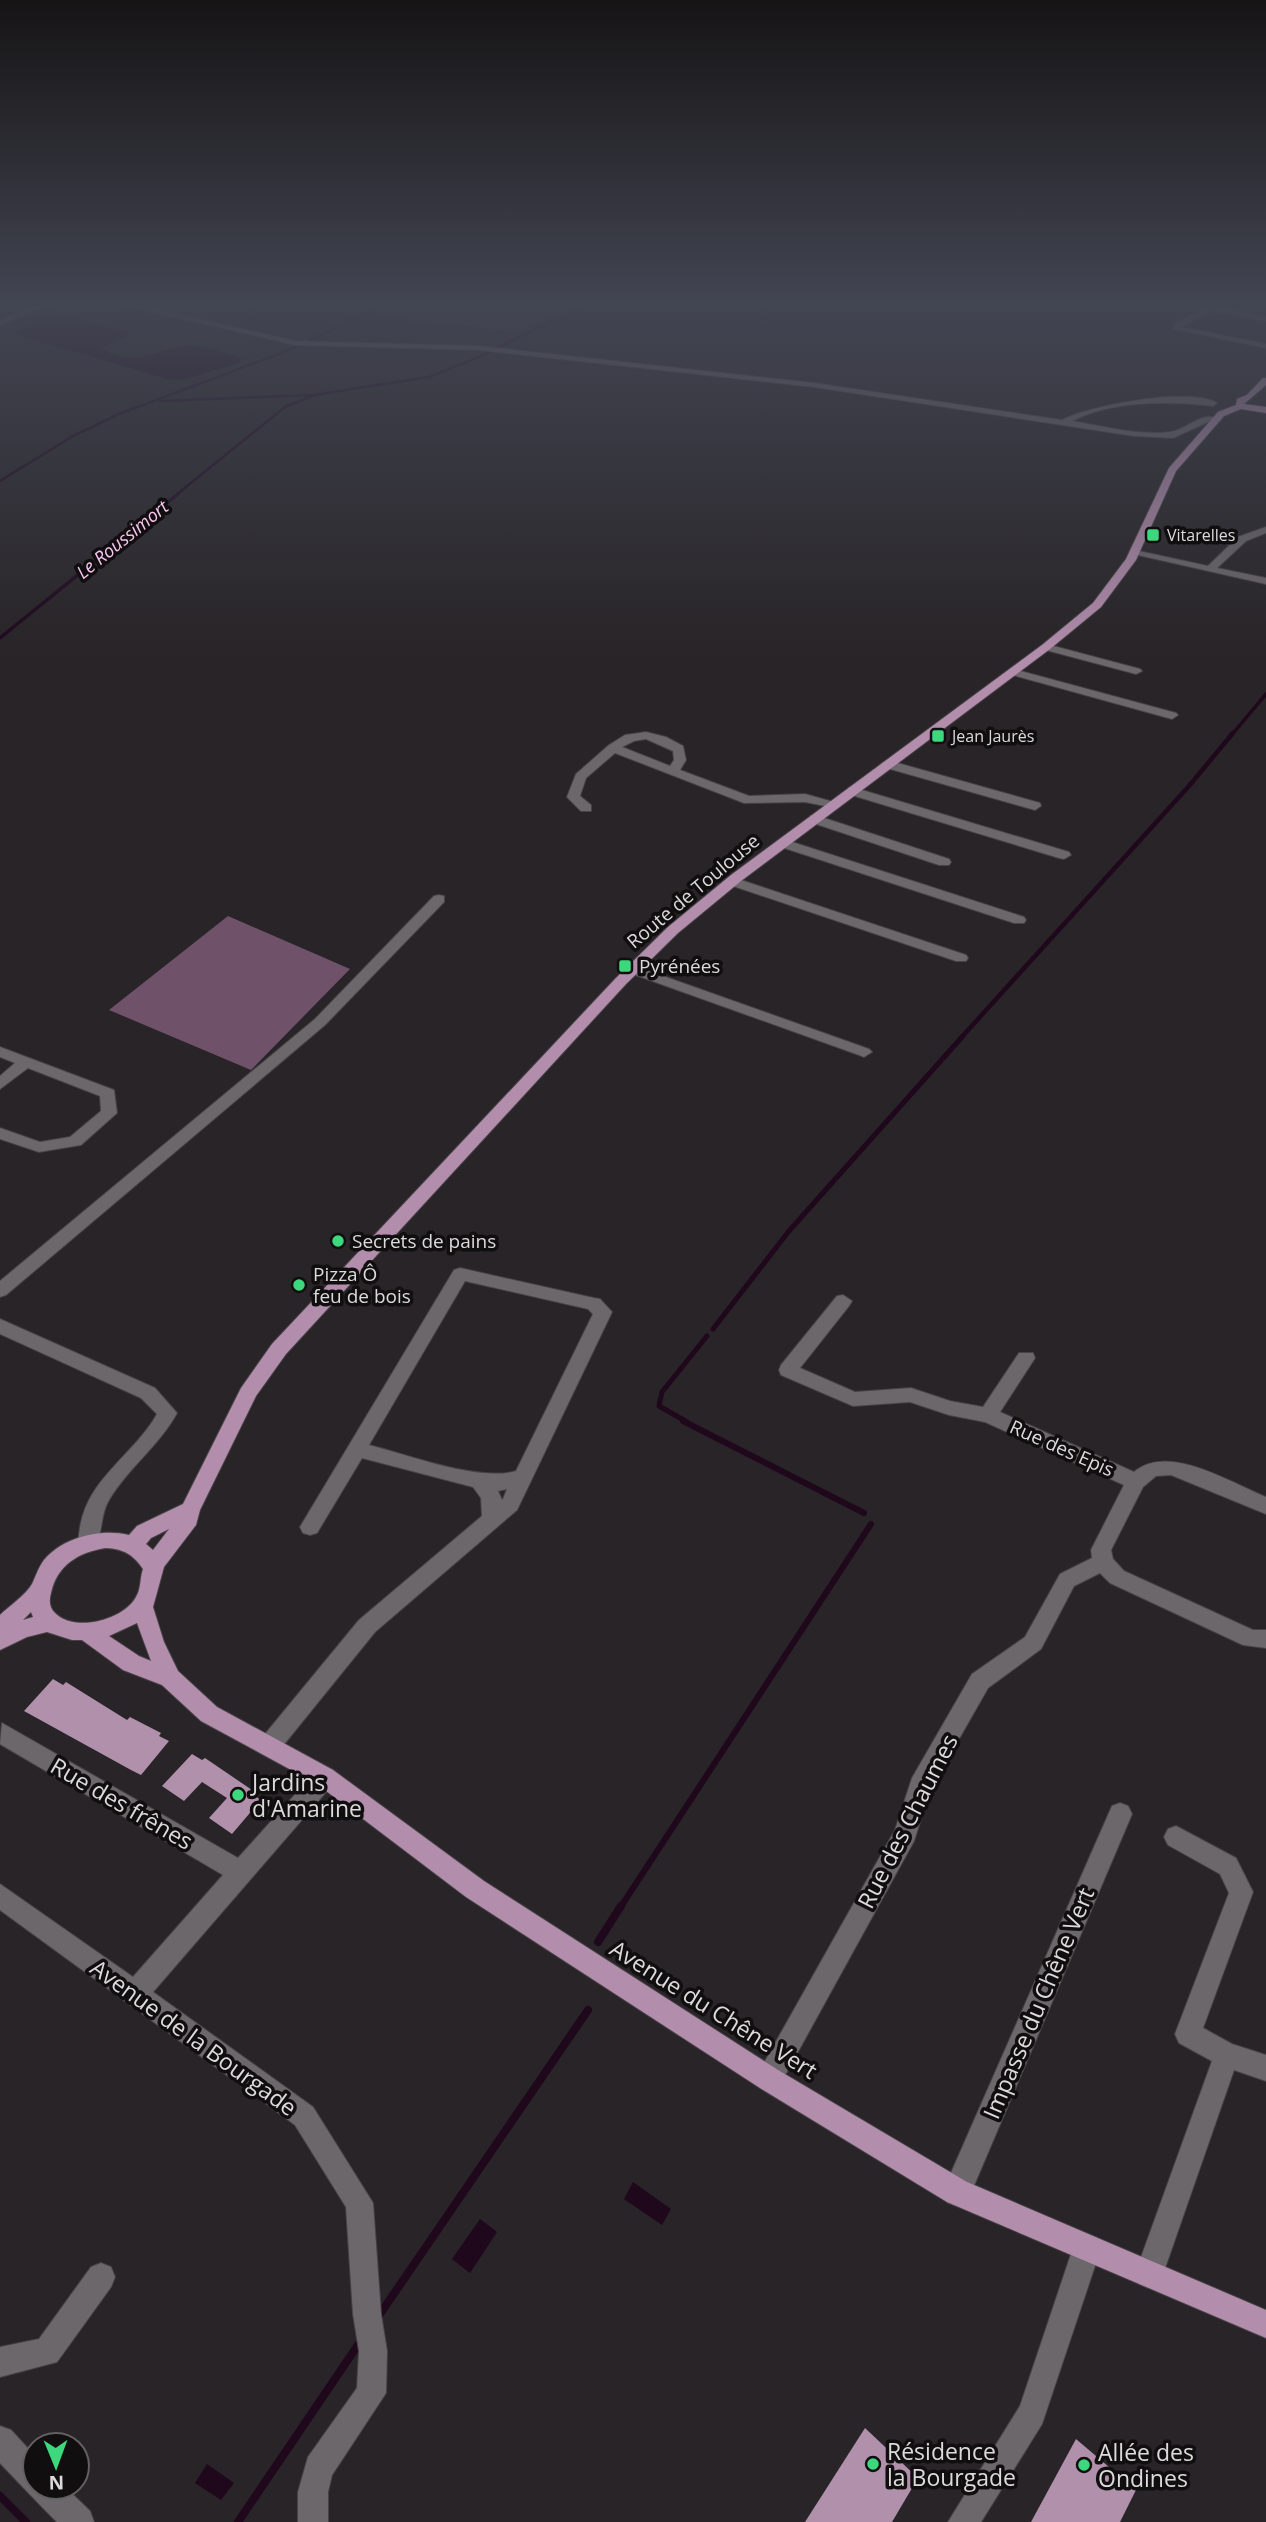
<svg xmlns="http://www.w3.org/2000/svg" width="1266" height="2522" font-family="'Open Sans',sans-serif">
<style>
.green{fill:#402d3d}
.forest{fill:#70516a}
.water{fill:#1f071c}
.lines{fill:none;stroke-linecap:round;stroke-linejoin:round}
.stream-far5{stroke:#1f071c;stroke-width:2.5}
.stream-far4{stroke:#1f071c;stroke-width:3.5}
.stream-far3{stroke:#1f071c;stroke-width:4.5}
.stream-far2{stroke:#1f071c;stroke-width:5}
.stream-far1{stroke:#1f071c;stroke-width:6}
.stream{stroke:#1f071c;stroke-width:8}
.building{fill:#b190ab}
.minor-casing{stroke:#464245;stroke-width:2}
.major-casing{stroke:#464245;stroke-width:2}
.minor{fill:#6c676b;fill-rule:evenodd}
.major{fill:#b38dac;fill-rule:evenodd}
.poi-dot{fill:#3dd77e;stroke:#100e0f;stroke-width:2.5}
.labels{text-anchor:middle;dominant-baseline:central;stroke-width:7;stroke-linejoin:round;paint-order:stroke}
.far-poi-label{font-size:16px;fill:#dddadc;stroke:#100e0f;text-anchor:start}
.far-water-label{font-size:18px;font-style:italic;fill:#fcc5f2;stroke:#100e0f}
.street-label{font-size:19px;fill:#dddadc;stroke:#100e0f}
.poi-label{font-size:19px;fill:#dddadc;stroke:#100e0f;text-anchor:start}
.near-poi-label{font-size:23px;fill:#dddadc;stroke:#100e0f;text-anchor:start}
.near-street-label{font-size:23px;fill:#dddadc;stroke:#100e0f}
</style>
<rect width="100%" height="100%" fill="#282427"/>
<path class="green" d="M397,305H579L521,332L376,316Z"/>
<path class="forest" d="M228,916L350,969L251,1070L109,1010Z"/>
<g class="water">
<path d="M41,317H61L128,331V336L101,348C132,369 155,350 186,346C202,344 225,354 241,358L239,363L182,380L167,379L15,334Z"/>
<path d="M633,2182L671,2209L662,2225L624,2199Z"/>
<path d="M480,2219L497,2232L470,2273L452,2259Z"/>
<path d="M207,2464L234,2483L221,2500L195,2483Z"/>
</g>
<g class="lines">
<g class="stream-far5">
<path d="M495,349L586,305"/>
<path d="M160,401L314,395L429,377L491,352"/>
<path d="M0,481L73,436L119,414L284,352L386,305"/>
<path d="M176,495L285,407L314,395"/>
</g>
<g class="stream-far4">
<path d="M0,638L178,494"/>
<path d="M1235,731L1266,694"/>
<path d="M1231,735L1233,733"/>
</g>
<path class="stream-far3" d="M960,1039L1189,786L1233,733"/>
<g class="stream-far2">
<path d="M713,1329L789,1231L962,1037"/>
<path d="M687,1422L659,1406L662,1392L707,1336"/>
</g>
<g class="stream-far1">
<path d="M683,1421L864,1513"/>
<path d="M620,1908L871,1524"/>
</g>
<g class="stream">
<path d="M598,1942L621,1906"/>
<path d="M378,2317L588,2010"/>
<path d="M0,2496L26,2522"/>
<path d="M238,2522L362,2339"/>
</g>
</g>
<g class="building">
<path d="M53,1679L63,1685L66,1682L127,1720L130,1717L161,1733L159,1736L169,1741L141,1775L131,1770L24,1711Z"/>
<path d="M192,1754L202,1760L205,1758L252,1790L250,1792L261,1800L232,1834L209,1818L227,1798L202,1782L184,1801L162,1786Z"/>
<path d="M865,2428L918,2478L892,2522H805Z"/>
<path d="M1076,2439L1136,2490L1120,2522H1031Z"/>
</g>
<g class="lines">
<defs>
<g id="minor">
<path d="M38,305H49L0,325V320Z"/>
<path d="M123,305H138L295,341L479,346L814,383L1062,420C1091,405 1189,387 1217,403L1213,406C1169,401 1113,400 1072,421C1103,426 1139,436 1170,432C1188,430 1202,409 1220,420L1208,422L1173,438L1134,436L814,387L479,350L295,345Z"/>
<path d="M1212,305L1266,317V321L1211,311L1181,327L1266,344V348L1174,329V324Z"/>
<path d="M1266,527V533L1246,541L1217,568L1266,578V584L1129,553L1134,550L1208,566L1238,537Z"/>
<path d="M1046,644L1140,669L1142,671L1136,674L1042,649L1040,647Z"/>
<path d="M1013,669L1176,713L1178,715L1172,719L1009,674L1007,672Z"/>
<path d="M646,732L666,737L683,746L686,760L680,770L749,796L805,794L841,804L835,808L805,802L744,803L615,753L586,778L580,796L591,805V811H581L567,797L576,774L609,745L625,735ZM646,739L673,751L674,760L670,766L622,747L634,741Z"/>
<path d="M887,760L1040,803L1041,806L1035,810L883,767L881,764Z"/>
<path d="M852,787L1069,852L1071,855L1064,859L1059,858L848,794V788Z"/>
<path d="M815,815L949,859L951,862L949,865H939L810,822V816Z"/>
<path d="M783,839L1024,917L1026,920L1024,923H1014L778,846L776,843Z"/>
<path d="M732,877L966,955L968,958L966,961H956L727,884L725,881Z"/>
<path d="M439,895L444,896V902L325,1025L6,1295L0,1297V1281L315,1019L434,896Z"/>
<path d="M632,965L869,1049L872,1052L864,1057L859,1055L627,972L625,969Z"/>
<path d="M0,1047L114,1090L117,1113L81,1145L39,1152L0,1139V1128L40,1142L70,1137L101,1111L100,1096L28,1068L0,1089V1076L15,1063L0,1057Z"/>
<path d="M460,1268L594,1298L600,1299L612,1312L517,1510L375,1632L277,1753L269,1756L261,1753L258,1746L261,1739L359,1620L482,1516L481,1498L473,1487L362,1458L317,1533L310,1535L303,1533L300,1527L454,1270ZM465,1281L588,1309L593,1314L516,1471C479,1482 409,1455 369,1445ZM507,1489L503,1499L502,1500L498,1491Z"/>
<path d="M843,1295L852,1301L849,1306L800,1368L855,1392L911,1388L950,1401L983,1407L1019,1353H1033L1035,1358L1000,1412L1134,1472C1168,1443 1229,1482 1266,1497V1514L1171,1475L1156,1476L1143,1487L1111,1550L1113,1559L1124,1571L1253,1630H1266V1648L1243,1645L1110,1583L1100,1573L1074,1586L1041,1649L988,1688L931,1788L914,1841L778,2088L769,2092L760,2088L756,2079L760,2070L895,1830L912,1778L972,1674L1025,1637L1060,1574L1092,1558L1091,1550L1124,1485L985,1422L949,1415L910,1402L853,1406L781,1375L779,1370L781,1365L837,1296Z"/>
<path d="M0,1319L155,1388L177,1413C159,1446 128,1468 109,1500C100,1515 103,1533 95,1548L88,1550L81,1548C77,1541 79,1535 80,1527C88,1478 134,1455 157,1414L141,1398L0,1334Z"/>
<path d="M2,1723L238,1858L317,1770L325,1767L333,1770L336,1777L333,1784L153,1992L313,2107L373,2203L381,2314L387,2351L386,2393L332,2475L328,2492V2522H298V2492L308,2457L357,2388L359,2351L353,2314L346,2207L295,2125L0,1910V1884L133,1977L223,1875L0,1744Z"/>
<path d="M1120,1803L1128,1806L1132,1814L967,2202L957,2206L947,2202L943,2192L947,2182L1112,1806Z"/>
<path d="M1176,1826L1236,1858L1253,1892L1203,2028L1232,2044L1266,2055V2081L1234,2070L1163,2274L1159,2284L1149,2288L1139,2284L1135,2274L1212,2061L1179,2043L1175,2034L1229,1893L1220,1874L1168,1845L1164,1837L1168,1829Z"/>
<path d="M1087,2234L1097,2238L1101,2248L1042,2424L981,2522H948L1020,2406L1073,2248L1077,2238Z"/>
<path d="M101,2263L111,2267L115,2277L111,2287L57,2362L0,2377V2347L39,2339L91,2267Z"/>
<path d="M0,2426L11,2430L35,2456V2487H65L90,2511L94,2522H57C37,2502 19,2483 0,2463Z"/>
</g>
<path id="major" d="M1263,378H1266V385L1244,404L1266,407V413L1241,409L1224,416L1176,471L1136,560L1101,607L1050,649L741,881L678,933L626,984L286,1354L256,1396L200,1510L196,1525L164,1567L153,1607L164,1642L178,1671L217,1707L333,1770L484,1881L778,2070L967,2182L1266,2310V2338L947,2202L760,2088L466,1897L317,1784L201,1721L162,1685L123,1670L82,1640H72L47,1632L27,1637L0,1650V1615C9,1606 26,1595 32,1584C36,1576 38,1568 44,1560C63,1537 101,1528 129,1535L137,1526L183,1504L241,1388L272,1344L616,978L668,927L731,875L1042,645L1093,603L1126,559L1169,468L1218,412L1236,405L1237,399L1247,395ZM169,1529L153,1550L146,1544L151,1538ZM106,1548C123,1549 133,1554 143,1569C140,1577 141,1588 137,1595C126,1620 74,1633 55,1613C49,1607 49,1600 51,1593C57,1565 79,1552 106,1548ZM31,1612L33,1617L23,1620ZM137,1623L151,1661L139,1656L109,1636Z"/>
</defs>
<use href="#minor" class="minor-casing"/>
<use href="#major" class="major-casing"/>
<use href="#minor" class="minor"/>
<use href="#major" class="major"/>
</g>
<linearGradient id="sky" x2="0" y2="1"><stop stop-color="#161415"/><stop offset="0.46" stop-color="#424552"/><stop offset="1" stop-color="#424552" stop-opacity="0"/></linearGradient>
<rect width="1266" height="658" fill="url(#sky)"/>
<g class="poi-dot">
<rect x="1146" y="528" width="14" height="14" rx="3.5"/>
<rect x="931" y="729" width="14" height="14" rx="3.5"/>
<rect x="618" y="959" width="14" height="14" rx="3.5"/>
<circle cx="338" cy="1241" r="7"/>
<circle cx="299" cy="1285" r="7"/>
<circle cx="238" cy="1795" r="7"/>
<circle cx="873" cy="2464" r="7"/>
<circle cx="1084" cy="2465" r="7"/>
</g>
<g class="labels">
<g class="far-poi-label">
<text x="1167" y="535">Vitarelles</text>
<text x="952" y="736">Jean Jaurès</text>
</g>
<g class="far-water-label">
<text transform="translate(122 539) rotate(-39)">Le Roussimort</text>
</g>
<g class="street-label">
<text transform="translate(693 891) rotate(-40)">Route de Toulouse</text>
<text transform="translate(1062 1448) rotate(24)">Rue des Epis</text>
</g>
<g class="poi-label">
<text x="639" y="966">Pyrénées</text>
<text x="352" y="1241">Secrets de pains</text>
<text x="313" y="1274">Pizza Ô<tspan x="313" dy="22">feu de bois</tspan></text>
</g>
<g class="near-poi-label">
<text x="252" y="1782">Jardins<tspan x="252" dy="26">d'Amarine</tspan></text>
<text x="887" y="2451">Résidence<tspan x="887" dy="26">la Bourgade</tspan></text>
<text x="1098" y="2452">Allée des<tspan x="1098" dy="26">Ondines</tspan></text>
</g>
<g class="near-street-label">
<text transform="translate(122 1803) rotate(30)">Rue des frênes</text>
<text transform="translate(907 1821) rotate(-63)">Rue des Chaumes</text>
<text transform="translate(1038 2003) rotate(-67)">Impasse du Chêne Vert</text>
<text transform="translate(714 2009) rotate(32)">Avenue du Chêne Vert</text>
<text transform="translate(194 2037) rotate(36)">Avenue de la Bourgade</text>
</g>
</g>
<g transform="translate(56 2466) rotate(179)"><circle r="33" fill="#100e0f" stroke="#626061" stroke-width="2"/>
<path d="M0-5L12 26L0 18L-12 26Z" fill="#3dd77e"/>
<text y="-10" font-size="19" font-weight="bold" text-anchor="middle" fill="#dddadc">N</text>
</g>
</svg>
